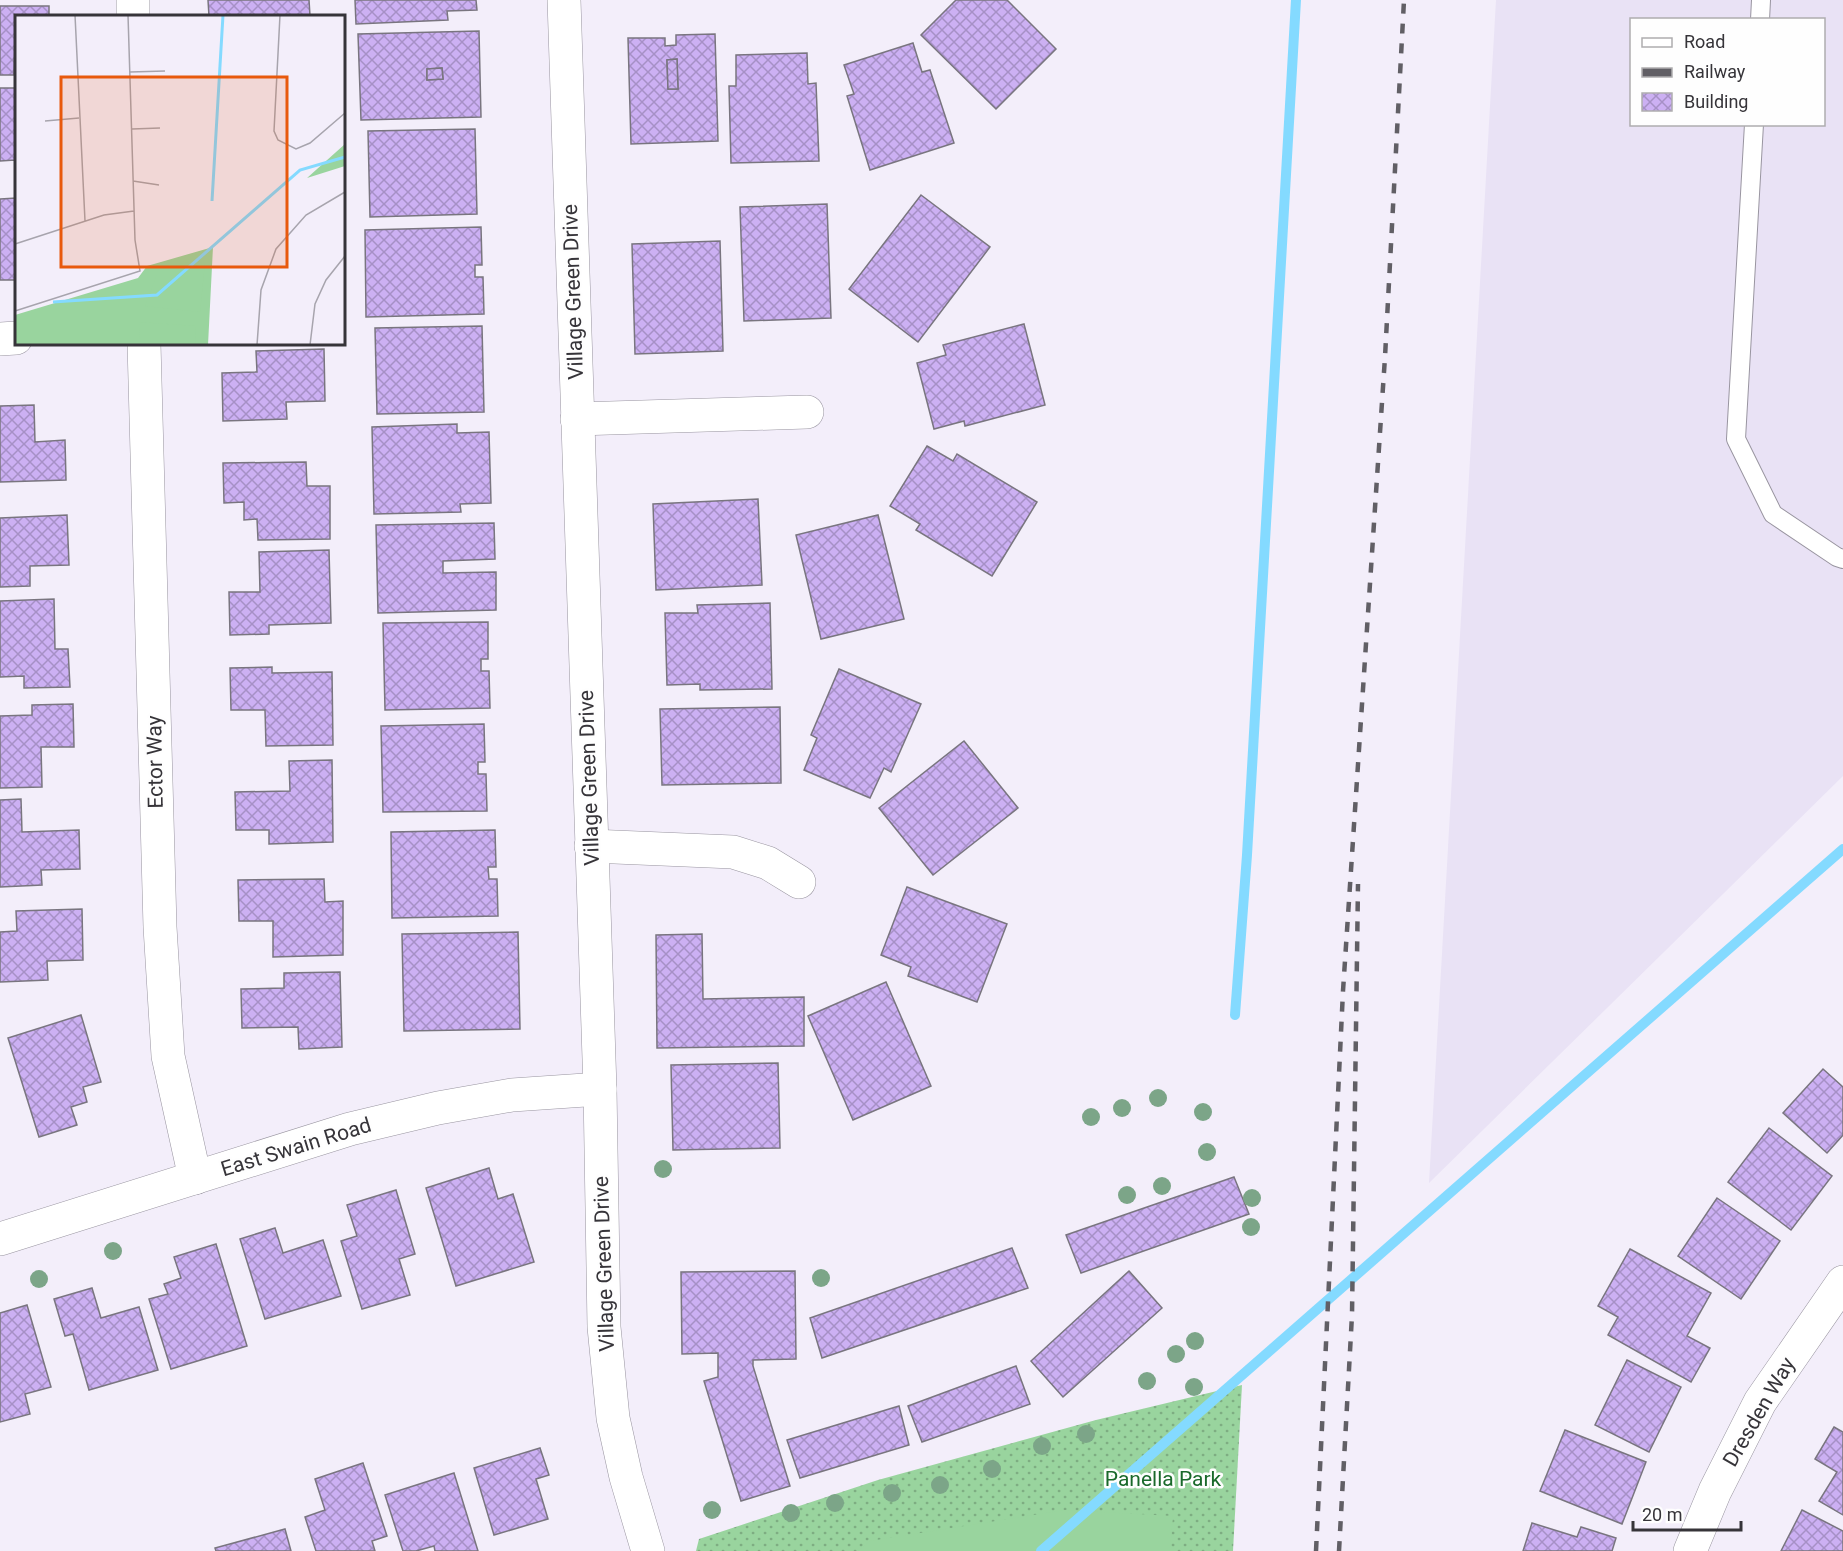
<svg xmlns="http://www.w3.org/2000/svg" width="1843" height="1551" font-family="Roboto,sans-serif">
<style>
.built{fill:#e9e2f5;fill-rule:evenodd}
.grass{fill:url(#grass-dots)}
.pitch{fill:#99d49e}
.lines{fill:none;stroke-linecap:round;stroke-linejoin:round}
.stream{stroke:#84daff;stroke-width:10}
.building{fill:url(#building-cross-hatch);stroke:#79757f;stroke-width:1.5;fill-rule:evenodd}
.lane-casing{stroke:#9995a0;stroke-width:20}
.street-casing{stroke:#9995a0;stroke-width:34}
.lane{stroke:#fff;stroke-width:18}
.street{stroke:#fff;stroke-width:33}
.rail{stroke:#615f65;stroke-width:4.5;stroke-dasharray:10 10;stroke-linecap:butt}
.tree{fill:#7ca588}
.labels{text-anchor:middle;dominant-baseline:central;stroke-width:5;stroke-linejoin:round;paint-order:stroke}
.street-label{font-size:21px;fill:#363439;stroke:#fefefe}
.park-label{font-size:21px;fill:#1a692b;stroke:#fefefe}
.inset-river{fill:none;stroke:#84daff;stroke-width:3}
.inset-road{fill:none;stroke:#a7a4ad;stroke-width:1.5}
.view{fill:#e8590c;fill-opacity:0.15;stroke:#e8590c;stroke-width:3}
.inset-edge{fill:none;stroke:#363439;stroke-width:3}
</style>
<defs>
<pattern id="grass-dots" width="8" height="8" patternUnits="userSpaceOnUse" patternTransform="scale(1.5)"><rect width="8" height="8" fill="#99d49e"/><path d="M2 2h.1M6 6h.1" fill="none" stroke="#7ead82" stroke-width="1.8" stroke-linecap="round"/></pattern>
<pattern id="building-cross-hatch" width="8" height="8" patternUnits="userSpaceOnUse" patternTransform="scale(1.5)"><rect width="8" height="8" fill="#ccb0f3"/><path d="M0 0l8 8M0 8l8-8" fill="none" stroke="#a690c6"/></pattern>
</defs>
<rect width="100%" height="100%" fill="#f3eefa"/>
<path class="built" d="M1496,0H1843V776L1429,1183ZM1632,20H1824V124H1632Z"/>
<path class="grass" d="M1242,1385L1233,1551H696L699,1539L878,1480L1096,1420Z"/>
<path class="pitch" d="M1065,1510L1173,1516L1170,1551H858L870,1541Z"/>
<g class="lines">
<g class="stream">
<path d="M1235,1015L1247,855L1296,0"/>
<path d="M1041,1551L1843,849"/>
</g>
</g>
<g class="building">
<path d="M208,0H309L310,16H209Z"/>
<path d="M355,0H476L477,10L447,11L448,20L356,24Z"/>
<path d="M956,0H1007L1056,49L996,109L921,35Z"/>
<path d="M0,6H49V16H16L14,75H0Z"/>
<path d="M479,31L481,117L361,120L358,34ZM442,68L443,79L427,80V69Z"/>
<path d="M715,34L718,141L631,144L628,38H665V46L676,45V35ZM677,59L678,89H668L667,60Z"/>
<path d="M913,43L922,72L930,70L954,143L870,170L847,96L854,94L844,65Z"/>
<path d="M807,53L808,84L816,83L819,161L731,163L729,86H736V55Z"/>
<path d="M677,59L678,89H668L667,60Z"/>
<path d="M442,68L443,79L427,80V69Z"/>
<path d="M0,88H16V169L15,160L0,161Z"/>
<path d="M475,129L477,214L370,217L368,131Z"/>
<path d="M921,195L990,247L918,342L849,289Z"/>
<path d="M16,198V280H0V199Z"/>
<path d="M827,204L831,318L744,321L740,207Z"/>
<path d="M481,227L482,265H475V277H483L484,314L366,317L365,230Z"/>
<path d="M720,241L723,351L635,354L632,244Z"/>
<path d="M1024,324L1045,405L965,426L964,421L934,429L917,363L946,355L943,345Z"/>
<path d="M482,326L484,412L377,414L375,328Z"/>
<path d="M324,349L325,401L286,402L287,419L223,421L222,373L257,372L256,351Z"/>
<path d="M34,405L35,442L65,440L66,480L0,482V406Z"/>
<path d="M457,424V433L489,432L491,503L460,504L461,512L374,514L372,427Z"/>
<path d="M927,446L953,461L957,454L1037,502L992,576L916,530L920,524L890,506Z"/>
<path d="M306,462L307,486H330V539L258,540L257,519L244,520V502L224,503L223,463Z"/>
<path d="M758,499L762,585L656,590L653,504Z"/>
<path d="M67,515L69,565L30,566V586L0,587V518Z"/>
<path d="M878,515L904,619L821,639L796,535Z"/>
<path d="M494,523L495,559L443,561V573L496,572V610L378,613L376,525Z"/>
<path d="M329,550L331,623L269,625V634L230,635L229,592H260L259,552Z"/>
<path d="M54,599L55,649H68L70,687L24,688V676L0,677V601Z"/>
<path d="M770,603L772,689L700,690V684L667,685L665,613H698L697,605Z"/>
<path d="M488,622V659H481V671H489L490,708L385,710L383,623Z"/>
<path d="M272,667V673L332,672L333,745L266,746L265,710H231L230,668Z"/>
<path d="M839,669L921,704L891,772L884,768L870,798L804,770L817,738L811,735Z"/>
<path d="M73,704L74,747H41L42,787L0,788V716L32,715V705Z"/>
<path d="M780,707L781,783L662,785L660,709Z"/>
<path d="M484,724L485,762H478V774H486L487,811L383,812L381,726Z"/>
<path d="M964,741L1018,808L933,875L879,808Z"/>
<path d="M332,760L333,842L269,844V830H236L235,792L290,791L289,761Z"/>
<path d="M21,799L22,832L79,830L80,869L41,870L42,885L0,887V800Z"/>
<path d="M495,830L496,867H488L489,879H497L498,916L392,918L391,832Z"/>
<path d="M324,879L325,902L343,901V955L273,957V921H239L238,880Z"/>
<path d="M907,887L1007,924L977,1002L908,976L911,967L881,955Z"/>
<path d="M82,909L83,960L47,961L48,980L0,982V932L17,931L16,911Z"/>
<path d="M518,932L520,1029L404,1031L402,934Z"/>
<path d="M702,934L703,999L804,997V1046L657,1048L656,935Z"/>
<path d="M340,972L342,1047L299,1049L298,1027L242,1028L241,989L284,988V973Z"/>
<path d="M886,982L931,1086L853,1120L808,1016Z"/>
<path d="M81,1015L101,1082L83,1087L87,1102L71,1107L77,1125L39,1137L8,1038Z"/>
<path d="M778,1063L780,1148L673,1150L671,1065Z"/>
<path d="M1823,1069L1843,1087V1135L1827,1153L1783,1113Z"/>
<path d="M1769,1128L1832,1176L1791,1230L1728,1182Z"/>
<path d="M489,1168L498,1199L513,1194L534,1262L456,1286L426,1188Z"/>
<path d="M1234,1177L1249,1214L1081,1273L1066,1235Z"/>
<path d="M396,1190L415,1254L399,1259L410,1295L362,1309L341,1241L357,1236L347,1205Z"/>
<path d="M1717,1198L1780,1241L1741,1299L1678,1256Z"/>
<path d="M275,1228L283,1253L323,1240L341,1296L265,1319L240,1239Z"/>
<path d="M216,1244L247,1346L171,1369L149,1299L168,1294L164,1284L181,1278L174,1257Z"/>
<path d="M1012,1248L1028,1288L822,1358L810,1318Z"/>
<path d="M1630,1249L1711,1293L1687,1336L1710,1348L1691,1382L1608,1335L1618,1317L1598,1306Z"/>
<path d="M795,1271L796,1359L753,1360V1366L790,1486L741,1501L704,1381L718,1377V1353L682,1354L681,1272Z"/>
<path d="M1129,1271L1162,1308L1063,1397L1031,1361Z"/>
<path d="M92,1288L101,1318L139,1307L158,1370L89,1390L73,1334L65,1336L54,1299Z"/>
<path d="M27,1305L51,1387L25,1394L30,1414L0,1422V1313Z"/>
<path d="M1627,1360L1681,1387L1649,1452L1595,1425Z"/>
<path d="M1016,1366L1030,1404L922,1442L908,1406Z"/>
<path d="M899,1406L909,1445L800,1478L787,1440Z"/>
<path d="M1834,1427L1843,1432V1515L1819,1501L1837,1472L1815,1459Z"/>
<path d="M1565,1430L1646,1462L1622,1524L1540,1491Z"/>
<path d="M540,1448L549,1475L536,1479L548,1519L494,1535L474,1468Z"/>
<path d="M363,1463L387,1536L372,1541L375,1551H316L305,1517L325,1510L315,1479Z"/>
<path d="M454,1473L478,1551H435L434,1546L416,1551H403L385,1495Z"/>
<path d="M1802,1510L1843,1531V1551H1781Z"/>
<path d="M1532,1523L1577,1537L1581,1527L1616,1538L1612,1551H1523Z"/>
<path d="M285,1529L291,1551H216L215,1548Z"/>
</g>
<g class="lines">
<defs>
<g id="lane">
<path d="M1760,20L1761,0"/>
<path d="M1754,124L1736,439L1773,514L1837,557L1843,559"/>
</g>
<g id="street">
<path d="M133,0V16"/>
<path d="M564,0L600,1089L604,1327L613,1418L626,1477L648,1551"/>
<path d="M0,339L16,338"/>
<path d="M144,344L160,927L168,1056L195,1178"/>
<path d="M577,419L807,412"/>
<path d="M591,846L733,852L768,863L799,882"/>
<path d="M0,1239L350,1129L438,1108L512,1095L600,1089"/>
<path d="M1690,1551L1715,1491L1760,1402L1843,1282"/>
</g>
</defs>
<use href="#lane" class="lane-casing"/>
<use href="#street" class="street-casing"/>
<use href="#lane" class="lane"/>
<use href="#street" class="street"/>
<g class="rail">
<path d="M1316,1551L1343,991L1385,357L1404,0"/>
<path d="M1339,1551L1352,1315L1358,884"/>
</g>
</g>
<g class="tree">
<circle cx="1158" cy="1098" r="9"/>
<circle cx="1122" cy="1108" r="9"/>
<circle cx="1203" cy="1112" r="9"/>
<circle cx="1091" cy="1117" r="9"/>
<circle cx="1207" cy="1152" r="9"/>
<circle cx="663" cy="1169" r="9"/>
<circle cx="1162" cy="1186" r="9"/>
<circle cx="1127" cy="1195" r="9"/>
<circle cx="1252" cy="1198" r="9"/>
<circle cx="1251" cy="1227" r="9"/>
<circle cx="113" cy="1251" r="9"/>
<circle cx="821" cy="1278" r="9"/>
<circle cx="39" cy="1279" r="9"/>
<circle cx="1195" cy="1341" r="9"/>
<circle cx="1176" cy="1354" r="9"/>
<circle cx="1147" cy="1381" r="9"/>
<circle cx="1194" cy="1387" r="9"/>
<circle cx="1086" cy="1434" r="9"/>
<circle cx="1042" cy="1446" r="9"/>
<circle cx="992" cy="1469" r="9"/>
<circle cx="940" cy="1485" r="9"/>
<circle cx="892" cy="1493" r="9"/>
<circle cx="835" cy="1503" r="9"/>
<circle cx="712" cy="1510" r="9"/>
<circle cx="791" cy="1513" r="9"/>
</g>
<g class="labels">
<g class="street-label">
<text transform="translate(573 292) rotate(-92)">Village Green Drive</text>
<text transform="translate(155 762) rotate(-91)">Ector Way</text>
<text transform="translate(589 778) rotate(-92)">Village Green Drive</text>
<text transform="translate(296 1147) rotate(-17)">East Swain Road</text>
<text transform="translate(604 1264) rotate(-92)">Village Green Drive</text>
<text transform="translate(1759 1412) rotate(-60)">Dresden Way</text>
</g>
<g class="park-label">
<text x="1163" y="1479">Panella Park</text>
</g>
</g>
<g transform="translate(15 15)">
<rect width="330" height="330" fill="#f3eefa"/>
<path d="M330,129V151L292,163ZM198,232L193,330H0V300L123,263L132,251Z" fill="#99d49e"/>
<path d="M176,247L190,248L185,297L130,291L142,259L152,251ZM124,307L181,311L180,330H125Z" fill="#99d49e"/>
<path class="inset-river" d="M197,186L208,0M38,287L142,280L285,155L330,142"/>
<path class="inset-road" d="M60,0L70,206M265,0L259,116L263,125L281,134L295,128L330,98M115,57L150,56M30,106L64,103M117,114L145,113M118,166L144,170M0,229L89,200L119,196M0,296L125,256L120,225L113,0M242,330L246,275L261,234L291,200L330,177M295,330L300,289L311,265L330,241"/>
<path class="view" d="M46,62H272V252H46Z"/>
<rect width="330" height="330" class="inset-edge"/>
</g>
<rect x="1630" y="18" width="195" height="108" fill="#fefefe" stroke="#aeadaf" stroke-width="1.5"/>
<rect x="1642" y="38" width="30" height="9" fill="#ffffff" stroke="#aeadaf" stroke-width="1.5"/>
<text x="1684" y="48" font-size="18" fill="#363439">Road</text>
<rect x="1642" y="68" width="30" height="9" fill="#615f65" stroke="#aeadaf" stroke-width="1.5"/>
<text x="1684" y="78" font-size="18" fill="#363439">Railway</text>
<rect x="1642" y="93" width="30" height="18" fill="url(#building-cross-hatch)" stroke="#aeadaf" stroke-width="1.5"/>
<text x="1684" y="108" font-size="18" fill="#363439">Building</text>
<path d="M1633 1521v9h108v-9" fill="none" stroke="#363439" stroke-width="3"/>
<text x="1642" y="1521" font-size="18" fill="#363439" stroke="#fefefe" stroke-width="4.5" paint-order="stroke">20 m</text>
</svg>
